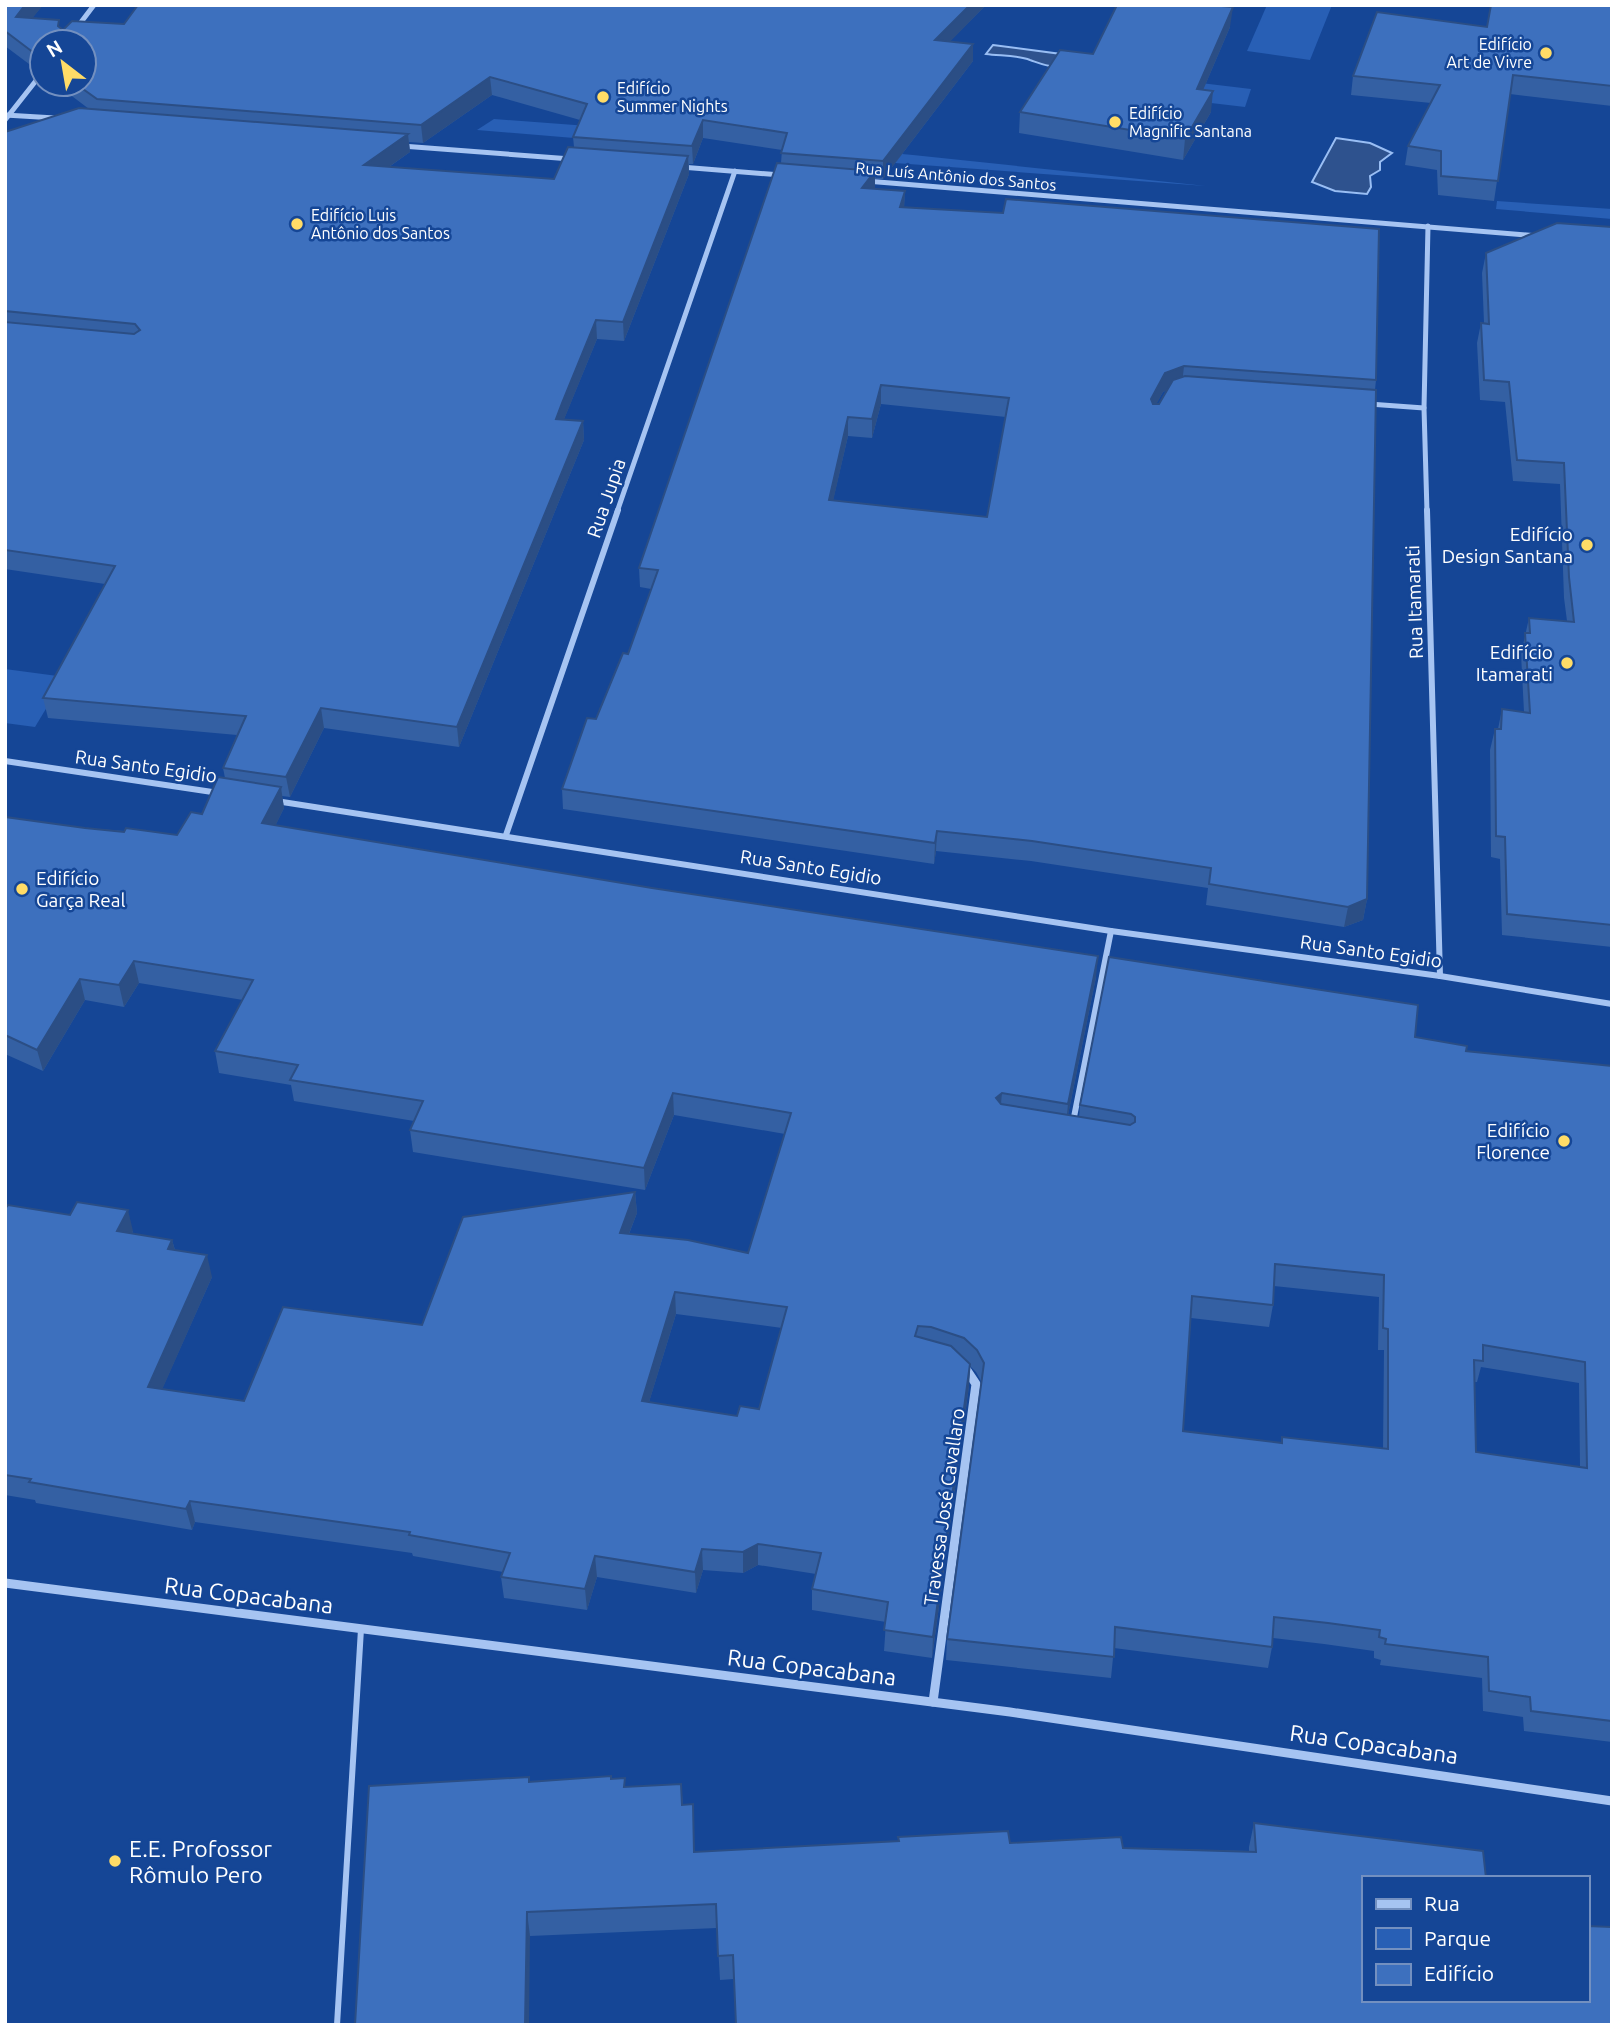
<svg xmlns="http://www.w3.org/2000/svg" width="1617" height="2030" font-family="Ubuntu,sans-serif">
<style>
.green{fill:#285fb5}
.water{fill:#2e528e;stroke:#99bef4;stroke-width:2}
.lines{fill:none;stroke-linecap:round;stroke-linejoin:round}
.lane{stroke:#a6c4f2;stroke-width:6}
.street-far2{stroke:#a6c4f2;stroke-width:5}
.street-far1{stroke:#a6c4f2;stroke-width:6}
.street{stroke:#a6c4f2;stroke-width:9}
.wall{fill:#3460a3;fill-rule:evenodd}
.shaded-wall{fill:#2b4e85}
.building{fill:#3d70be;stroke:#2b4e85;stroke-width:2;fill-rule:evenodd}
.poi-dot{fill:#ffdc67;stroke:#154696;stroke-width:2.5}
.labels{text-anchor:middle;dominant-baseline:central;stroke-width:5;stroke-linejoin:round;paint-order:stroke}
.far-poi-label{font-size:16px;fill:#fff;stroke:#154696;text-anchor:start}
.far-street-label{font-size:16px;fill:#fff;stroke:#154696}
.street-label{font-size:19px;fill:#fff;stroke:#154696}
.poi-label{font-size:19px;fill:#fff;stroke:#154696;text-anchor:end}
.near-street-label{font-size:23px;fill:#fff;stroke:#154696}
.near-poi-label{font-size:23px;fill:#fff;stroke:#154696;text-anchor:start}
</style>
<rect width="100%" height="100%" fill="#154696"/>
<g class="green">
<path d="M1267,5H1332L1310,60L1247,51Z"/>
<path d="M1184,81L1251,89L1245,107L1177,99Z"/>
<path d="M494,119L655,131L646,144L477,130Z"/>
<path d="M902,154L913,155L1206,186L895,163Z"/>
<path d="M1497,201L1612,209V219L1496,209Z"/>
<path d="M5,669L65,677L35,727L5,723Z"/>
</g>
<g class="water">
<path d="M993,45L1076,56C1054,70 1053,68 1030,60C1018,55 999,56 986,54Z"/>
<path d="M1336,138L1370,143L1392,153L1380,162V170L1370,176L1371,187L1367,194L1335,191L1312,182Z"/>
</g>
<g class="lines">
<path class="lane" d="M337,2025L361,1629"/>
<g class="street-far2">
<path d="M66,42L94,5"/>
<path d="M5,115L55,118"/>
<path d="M5,120L42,73"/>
<path d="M402,146L571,159"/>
<path d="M681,167L781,175"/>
<path d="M866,181L1538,236"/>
<path d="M1369,404L1424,408"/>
<path d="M617,512L735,171"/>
<path d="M1427,512L1424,408L1428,226"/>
</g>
<g class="street-far1">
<path d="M1427,510L1440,976"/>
<path d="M5,761L219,793"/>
<path d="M276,801L1111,931L1440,976L1612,1004"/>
<path d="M506,835L618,510"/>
<path d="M1073,1122L1111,931"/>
</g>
<g class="street">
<path d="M5,1583L1010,1712L1612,1801"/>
<path d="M933,1702L976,1384L964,1366"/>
</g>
</g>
<g class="wall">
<path d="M5,5H43L32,18L63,30L124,24L986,5L950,41L973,61L883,179H875V189L905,191L904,207L1376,380L1375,390L1367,899L1363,920L1344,927L1206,905L1208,888L1031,861L936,851L934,864L563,809L562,789L628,654L651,589L640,587L639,568L781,163L782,150L703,138L693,164H689V174L624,341L597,339L564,419L583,421L584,440L459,747L324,728L290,797L282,796L284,808L275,826L1096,977L1068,1115L1079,1117L1080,1105L1415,1037L1466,1051L1612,1066V1742L1524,1731L1523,1717L1483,1711L1482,1678L1380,1665L1381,1660L1374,1658V1651L1324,1644L1273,1638L1272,1647L1268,1668L1114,1648L1111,1678L946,1660L947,1639L982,1383L976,1372L970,1366L969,1386L932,1658L884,1651L886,1622L812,1610V1589L816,1574L758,1565L743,1573L703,1570L696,1593L597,1577L587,1610L504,1598L501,1577L503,1572L413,1556L412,1553L195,1522L192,1530L36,1503L35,1500L5,1495V1209L133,1231L132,1234L172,1240L175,1250L212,1277L162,1389L244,1401L422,1325L635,1192L637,1213L629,1234L748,1253L785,1134L674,1115L645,1190L413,1152L410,1130L414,1121L294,1101L291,1085L219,1073L215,1051L243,1000L139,983L124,1007L85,1000L43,1071L5,1054V817L85,828L177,835L202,814L225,778L223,768L237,735L48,718L43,698L105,584L5,569V132L89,109L56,84H84L42,42V69L37,70L5,46ZM492,95L580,120L573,137L574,147L554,179L389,167L410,152L409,142L423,143ZM1167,390L1159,404H1156L1163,392ZM881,404L1006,417L987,517L833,500L848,436L872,438ZM1274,1286L1379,1297L1378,1350H1384L1383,1449L1281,1443L1183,1431L1191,1318L1269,1327L1273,1305ZM676,1314L782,1328L759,1409L737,1416L649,1402ZM1481,1367L1579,1383L1580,1467L1476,1452L1474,1382H1477Z"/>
<path d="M1117,5H1229L1230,27L1203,90L1211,112L1183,160L1019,133L1020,112L1093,54Z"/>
<path d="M1612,5V106L1510,94L1494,201L1438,195L1437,170L1405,165L1408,146L1431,103L1351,95L1353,76L1487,27Z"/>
<path d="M1612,227V947L1502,935L1500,859L1491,857L1490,750L1495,729H1498L1502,709L1524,712L1521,654L1529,618L1567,621L1564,598L1560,484L1513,481L1505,402L1480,400L1477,343L1481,323H1484L1482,273L1486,253Z"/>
<path d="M611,1779L626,1787L681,1784L683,1805L695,1852L898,1841V1837L1123,1848L1249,1851V1847L1254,1823L1483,1851L734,1979L720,1980L717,1928L530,1936L355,2025L529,1781Z"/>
</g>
<g class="shaded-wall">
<path d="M25,5H43L19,35L16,17Z"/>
<path d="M970,5H986L935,57V40Z"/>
<path d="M1233,7L1230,27L1195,109L1197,89Z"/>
<path d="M973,44V61L883,179V161Z"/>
<path d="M41,51L42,69L37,70L34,53Z"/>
<path d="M490,77L492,95L423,143L421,125Z"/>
<path d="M1213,91L1211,112L1183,160L1185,139Z"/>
<path d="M703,120V138L693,164L692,146Z"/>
<path d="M408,134L410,152L366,183L364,165Z"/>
<path d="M688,156L689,174L624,341L623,322Z"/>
<path d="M875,171V189L862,188Z"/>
<path d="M905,191L904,210L900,207Z"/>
<path d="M596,320L597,339L563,422L556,419Z"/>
<path d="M1184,366L1182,385L1163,392L1149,418L1151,399L1165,373Z"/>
<path d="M881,385V404L872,438V419Z"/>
<path d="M848,417V436L829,519V500Z"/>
<path d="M583,421L584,440L459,747L457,727Z"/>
<path d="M321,708L324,728L290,797L286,777Z"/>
<path d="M281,787L284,808L266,845L262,823Z"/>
<path d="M937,831L936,851L934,864L935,843Z"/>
<path d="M1367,899L1363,920L1344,927L1348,907Z"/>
<path d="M1098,956L1096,977L1066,1125L1068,1104Z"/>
<path d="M134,961L139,983L124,1007L119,985Z"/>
<path d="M80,979L85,1000L43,1071L37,1050Z"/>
<path d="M673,1093L674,1115L645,1190L644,1168Z"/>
<path d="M1002,1093L1000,1114L996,1098Z"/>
<path d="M635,1192L637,1213L621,1254L620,1233Z"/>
<path d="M128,1210L133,1231L122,1253L117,1231Z"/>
<path d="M172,1240L178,1261L168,1249Z"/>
<path d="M207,1255L212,1277L154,1408L148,1387Z"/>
<path d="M675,1292L676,1314L643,1422L642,1401Z"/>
<path d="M970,1364L969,1386L932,1658L933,1637Z"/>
<path d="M190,1501L195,1522L192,1530L186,1509Z"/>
<path d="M758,1544V1565L743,1573V1552Z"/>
<path d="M702,1549L703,1570L696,1593L695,1572Z"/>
<path d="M595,1556L597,1577L587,1610L585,1589Z"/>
<path d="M527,1912L530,1936L529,2025H525Z"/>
</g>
<g class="building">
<path d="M5,5H25L16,17L59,20L58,26L63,30L72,21L124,24L138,5H970L935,40L973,44L883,161L781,153L787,133L703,120L692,146L573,137L587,104L490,77L421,125L97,99L76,84H84V42H42V57L41,51L34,53L5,31Z"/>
<path d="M1117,5H1222L1221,6L1233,7L1197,89L1213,91L1185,139L1020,112L1060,50L1093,54Z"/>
<path d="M1491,5H1612V86L1513,75L1498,181L1441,176V151L1408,146L1440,85L1353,76L1377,12L1487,27Z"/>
<path d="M79,108L408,134L364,165L554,179L568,147L688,156L623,322L596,320L562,403L556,419L583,421L457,727L321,708L286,777L223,768L246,716L43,698L115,566L5,550V322L134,334L140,330L135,324L5,311V132Z"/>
<path d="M777,163L875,171L862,188L905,191L900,207L1003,213L1006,199L1379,229L1376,380L1184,366L1165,373L1151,399L1153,404H1159L1173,380L1185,376L1376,390L1367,899L1348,907L1209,884L1211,868L1032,841L937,831L935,843L562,789L587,718L596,719L623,653L628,654L658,570L639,568ZM881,385L1009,398L987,517L829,500L848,417L872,419Z"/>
<path d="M1557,223L1612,227V925L1507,914L1505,837L1496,836L1495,729H1501L1502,709L1530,713L1525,633H1530L1529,618L1574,622L1569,577L1564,463L1517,460L1509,382L1484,380L1481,323L1489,324L1486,253Z"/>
<path d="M218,777L281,787L262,823L652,888L1098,956L1068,1104L1002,1093L996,1098L1001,1104L1130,1125L1135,1122V1117L1131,1114L1080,1105L1109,957L1418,1005L1415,1037L1467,1046L1466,1051L1612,1066V1721L1531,1711L1530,1697L1489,1691L1488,1657L1385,1644L1386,1639L1379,1637L1380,1630L1328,1623L1274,1617L1272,1647L1115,1627L1114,1657L947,1639L984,1363L977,1350L964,1338L931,1327L918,1326L915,1336L951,1346L970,1364L933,1637L884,1630L888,1602L812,1589L821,1553L758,1544L743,1552L702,1549L695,1572L595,1556L585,1589L501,1577L510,1553L409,1535L410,1532L190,1501L186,1509L29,1482L31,1479L5,1475V1209L8,1205L70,1215L77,1202L128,1210L117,1231L172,1240L168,1249L207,1255L148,1387L244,1401L283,1307L422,1325L463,1217L635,1192L620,1233L688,1240L748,1253L791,1113L673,1093L644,1168L410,1130L423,1101L290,1080L298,1065L215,1051L253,980L134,961L119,985L80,979L37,1050L5,1035V817L85,828L124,832L126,828L177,835L191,812L202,814ZM1275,1264L1384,1275L1383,1328L1388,1329V1449L1282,1437V1443L1183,1431L1192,1296L1273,1305ZM675,1292L787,1307L759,1409L740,1406L737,1416L642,1401ZM1483,1345L1585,1362L1587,1468L1476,1452L1474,1360L1483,1361Z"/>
<path d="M611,1776V1779L625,1778L624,1787L681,1784L682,1805L693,1804L694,1852L899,1841L898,1837L1008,1831L1010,1843L1121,1837L1123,1848L1256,1852L1254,1823L1483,1851L1486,1878H1363V2000H1587V1926L1612,1927V2025H736L733,1955L718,1956L716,1904L527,1912L525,2025H355L369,1786L529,1777V1782Z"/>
</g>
<g class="poi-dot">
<circle cx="1546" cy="53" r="7"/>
<circle cx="603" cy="97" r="7"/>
<circle cx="1115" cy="122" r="7"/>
<circle cx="297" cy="224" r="7"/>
<circle cx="1587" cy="545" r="7"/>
<circle cx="1567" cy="663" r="7"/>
<circle cx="22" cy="889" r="7"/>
<circle cx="1564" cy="1141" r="7"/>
<circle cx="115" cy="1861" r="7"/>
</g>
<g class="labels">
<g class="far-poi-label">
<text x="1532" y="44" text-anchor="end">Edifício<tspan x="1532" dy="18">Art de Vivre</tspan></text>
<text x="617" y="88">Edifício<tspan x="617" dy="18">Summer Nights</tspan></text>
<text x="1129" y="113">Edifício<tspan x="1129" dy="18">Magnific Santana</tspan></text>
<text x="311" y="215">Edifício Luis<tspan x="311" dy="18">Antônio dos Santos</tspan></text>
</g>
<g class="far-street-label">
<text transform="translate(956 176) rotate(5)">Rua Luís Antônio dos Santos</text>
</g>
<g class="street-label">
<text transform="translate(606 498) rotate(-71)">Rua Jupia</text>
<text transform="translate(1414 602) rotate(-92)">Rua Itamarati</text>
<text transform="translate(146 766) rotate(8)">Rua Santo Egidio</text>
<text transform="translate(811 867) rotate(9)">Rua Santo Egidio</text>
<text transform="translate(1371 951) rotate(8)">Rua Santo Egidio</text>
<text transform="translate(944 1507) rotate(-82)">Travessa José Cavallaro</text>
</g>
<g class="poi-label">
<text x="1573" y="534">Edifício<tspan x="1573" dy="22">Design Santana</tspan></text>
<text x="1553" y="652">Edifício<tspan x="1553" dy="22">Itamarati</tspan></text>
<text x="36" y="878" text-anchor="start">Edifício<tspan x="36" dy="22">Garça Real</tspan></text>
<text x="1550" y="1130">Edifício<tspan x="1550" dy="22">Florence</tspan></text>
</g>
<g class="near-street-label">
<text transform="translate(249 1595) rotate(7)">Rua Copacabana</text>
<text transform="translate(812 1667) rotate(7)">Rua Copacabana</text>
<text transform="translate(1374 1744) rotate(8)">Rua Copacabana</text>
</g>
<g class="near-poi-label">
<text x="129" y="1848">E.E. Profossor<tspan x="129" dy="26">Rômulo Pero</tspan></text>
</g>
</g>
<rect width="1617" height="2030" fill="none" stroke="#ffffff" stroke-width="14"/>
<rect x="1362" y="1876" width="228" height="126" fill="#154696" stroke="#7390c0" stroke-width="2"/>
<rect x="1376" y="1899" width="35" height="10" fill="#a6c4f2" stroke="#7390c0" stroke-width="2"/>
<text x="1424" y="1911" font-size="21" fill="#ffffff">Rua</text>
<rect x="1376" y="1928" width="35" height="21" fill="#285fb5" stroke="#7390c0" stroke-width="2"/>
<text x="1424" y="1946" font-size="21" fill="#ffffff">Parque</text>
<rect x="1376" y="1964" width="35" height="21" fill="#3d70be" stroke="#7390c0" stroke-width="2"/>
<text x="1424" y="1981" font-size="21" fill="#ffffff">Edifício</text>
<g transform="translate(63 63) rotate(329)"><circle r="33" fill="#154696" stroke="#7390c0" stroke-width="2"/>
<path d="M0-5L12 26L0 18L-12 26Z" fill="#ffdc67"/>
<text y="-10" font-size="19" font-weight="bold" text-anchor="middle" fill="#ffffff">N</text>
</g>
</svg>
